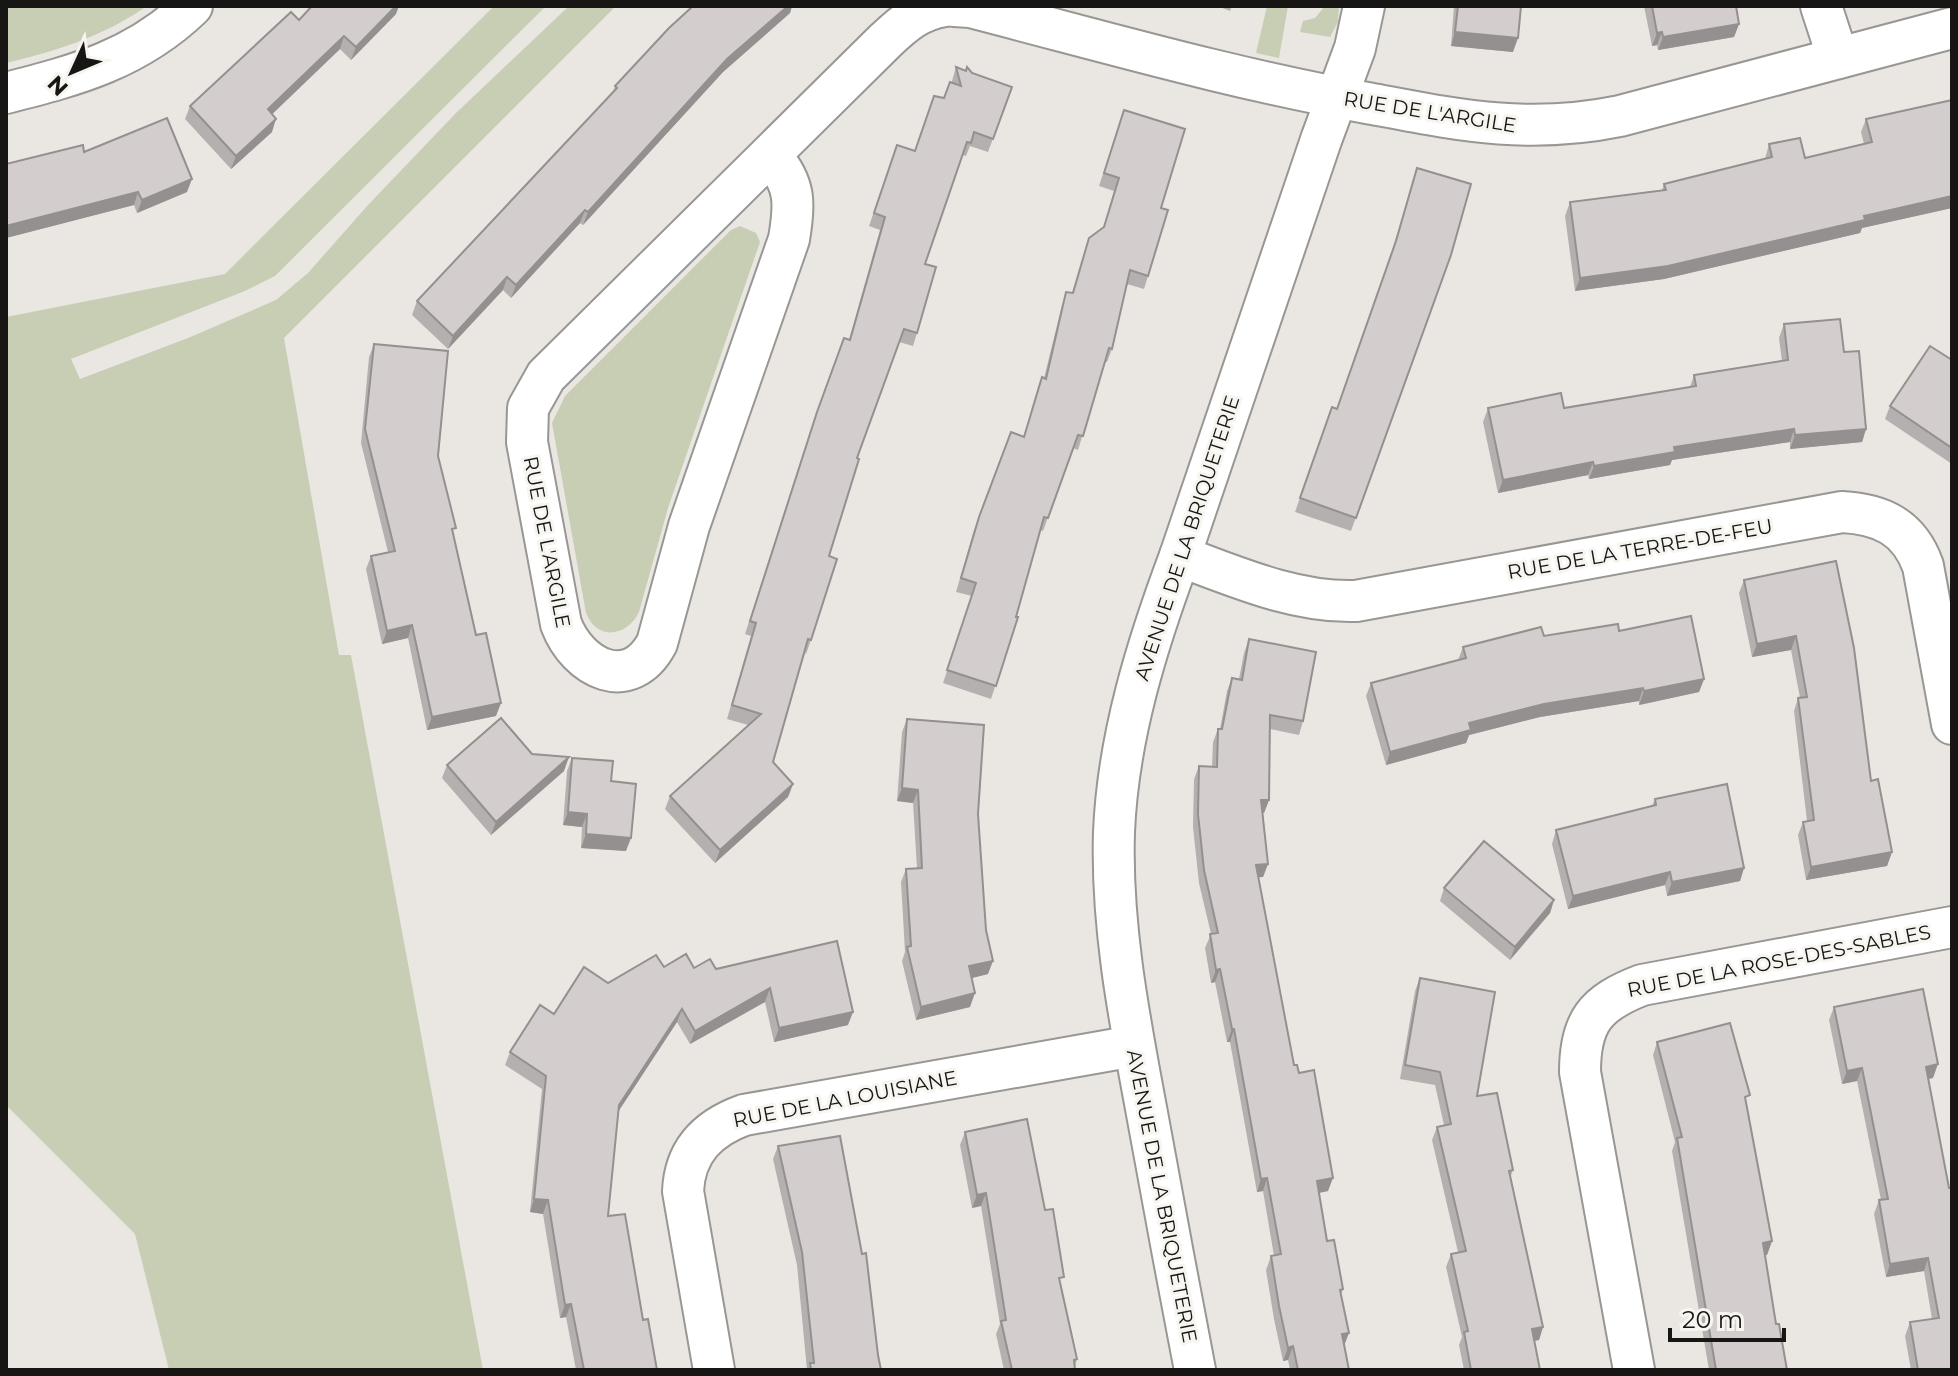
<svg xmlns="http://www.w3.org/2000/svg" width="1958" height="1376" font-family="Montserrat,sans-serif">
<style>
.green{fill:#c7ceb4}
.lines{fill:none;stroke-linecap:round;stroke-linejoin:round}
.minor-casing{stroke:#999793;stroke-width:44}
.minor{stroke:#fff;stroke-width:40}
.wall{fill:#b5b0b0}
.shaded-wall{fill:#949090}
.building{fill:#d3cdcd;stroke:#949090;stroke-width:2}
.labels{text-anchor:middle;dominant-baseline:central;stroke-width:6;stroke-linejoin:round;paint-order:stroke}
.street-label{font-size:20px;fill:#171615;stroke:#f7f5f0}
</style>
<rect width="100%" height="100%" fill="#eae7e3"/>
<g class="green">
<path d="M6,6H147C104,36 57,51 6,63Z"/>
<path d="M494,6H546L275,276L245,291L71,359L80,379L188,338L276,300L308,273L368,205L456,113L569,6H616L284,338L339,655H351L483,1370H169L135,1234L6,1105V317L225,274Z"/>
<path d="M1267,6H1288L1279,58L1256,53Z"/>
<path d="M1325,6H1339L1338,22L1330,37L1300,32L1303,21L1315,18Z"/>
<path d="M740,226L756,233L760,242L668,508L639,612C627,637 597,641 586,613L552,423L565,396L731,230Z"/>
</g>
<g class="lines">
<defs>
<g id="minor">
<path d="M954,6L970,7C1102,41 1233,79 1367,103C1458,120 1527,135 1620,116L1952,28"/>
<path d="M1821,6L1838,58"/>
<path d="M6,93C77,75 137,59 192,6"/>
<path d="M771,156C796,184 795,204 789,239L689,526L657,643C630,694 578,669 561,624L527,442L528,408L546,376L885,41C904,23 919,10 945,6"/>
<path d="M1180,556C1236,577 1296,603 1356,601L1842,512C1881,514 1909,527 1923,566L1952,724"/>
<path d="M714,1370L683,1191C685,1151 708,1128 744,1115L1134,1046"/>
<path d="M1195,1370C1178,1283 1162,1195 1146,1108C1129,1017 1111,925 1114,832C1118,737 1147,644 1180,556L1321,140L1355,48L1364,6"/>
<path d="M1634,1370L1580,1072C1580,1022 1595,1003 1642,985L1952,927"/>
</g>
</defs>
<use href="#minor" class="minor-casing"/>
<use href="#minor" class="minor"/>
</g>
<g class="wall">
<path d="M693,6H792L790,13L723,72L583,225L580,223L511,298L503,290L448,349L412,315L417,301L613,92L615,86Z"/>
<path d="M1217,6H1232L1230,11Z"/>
<path d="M1454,6H1521L1513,52L1451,46Z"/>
<path d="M1644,6H1736L1739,24L1734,37L1658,50L1657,45L1652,46Z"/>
<path d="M396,14L351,60L340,49L272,114V132L231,169L185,119L190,106L299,20Z"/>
<path d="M956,67L1012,87L988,152L970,146L966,156L962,155L925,264L917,333L913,346L899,342L857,458L829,556L811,640L806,654L805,653L773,762L793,784L788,797L715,863L665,809L670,796L748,725L727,719L751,636L745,634L812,426L849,340L880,230L869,226L897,145L915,151L952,83V81Z"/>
<path d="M1952,100V208L1862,228L1860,233L1664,279L1575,291L1565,216L1570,202L1662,190L1664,184L1765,159L1769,144L1805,158L1864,144L1861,132L1866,119Z"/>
<path d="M1124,110L1161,208L1148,276L1144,289L1127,284L1112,349L1107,362H1105L1078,450L1073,448L1043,531L1040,530L1016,617H1018L991,699L943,683L972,596L956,592L974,530L1011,432L1024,437L1037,391L1042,377L1044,378L1062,305L1066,292L1072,293L1089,238L1103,228L1114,191L1099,186Z"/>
<path d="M84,152L187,192L137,213L134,205L6,238Z"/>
<path d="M1417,168L1451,255L1351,531L1295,512L1332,407L1337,409L1391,254Z"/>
<path d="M1784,324L1844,352L1866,429L1862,442L1790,449V442L1672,460L1670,465L1589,479L1588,475L1498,493L1483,422L1488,408H1564L1690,387L1694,375L1782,361L1779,338Z"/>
<path d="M374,344L438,456L454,536L476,635L496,716L427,730L408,638L382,644L366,569L371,556L388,552L361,443L369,357Z"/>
<path d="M1952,360V464L1885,419L1890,406Z"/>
<path d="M1836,561L1871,781L1892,852L1887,866L1806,880L1798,835L1803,822L1807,821L1794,711L1798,698H1800L1791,650L1752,657L1739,593L1744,580Z"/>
<path d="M1619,631L1704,679L1699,692L1639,705V701L1540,717L1469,735L1466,743L1386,765L1366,696L1371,683L1458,660L1463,647L1544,636Z"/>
<path d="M1249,639L1303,721L1299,735L1270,729L1269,800L1264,813H1263L1268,864L1263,877H1258L1294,1065L1328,1191L1319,1193L1327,1241L1343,1289L1341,1295L1344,1346L1349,1370H1290L1288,1360L1283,1361L1274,1319L1266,1270L1271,1256H1274L1263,1191L1257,1192L1230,1042H1227L1215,982L1211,983L1205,948L1211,934L1199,883L1193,827L1194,779L1199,766L1212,767L1213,742L1218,729H1220L1227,691L1232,678L1239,679L1244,653Z"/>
<path d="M907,719L978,814L988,974L971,978L970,1007L916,1020L902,961L905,952L901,882L906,869L917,868L913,803L897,801L902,732Z"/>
<path d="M532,754L564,771L491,835L442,778L447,765Z"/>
<path d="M572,758L611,781L626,851L581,848L582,827L563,825L567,771Z"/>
<path d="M1655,799L1744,868L1740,881L1667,896L1665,885L1568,909L1552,844L1556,830L1652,806Z"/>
<path d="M1444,888L1554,900L1550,913L1510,960L1440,901Z"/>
<path d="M837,941L848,1025L774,1042L765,1002L690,1044L677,1022L618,1112L608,1216L643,1320L657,1370H576L566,1317L560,1318L543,1214L530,1212L542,1089L505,1065L510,1052L554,1014L608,983L664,967L716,969Z"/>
<path d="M1420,978L1513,1170L1510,1178L1543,1327L1539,1340L1534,1341L1540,1370H1464L1459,1345L1462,1337L1446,1267L1451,1254L1458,1252L1432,1140L1437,1127L1444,1125L1435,1085L1400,1079L1415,991Z"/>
<path d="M1834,1007L1933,1078L1928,1079L1952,1370H1911L1905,1336L1910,1322L1932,1319L1924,1271L1886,1277L1874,1214L1879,1200H1881L1857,1081L1842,1084L1829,1020Z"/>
<path d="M1657,1042L1747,1106L1772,1241L1767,1255H1765L1776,1324L1787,1370H1709L1672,1151L1675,1142L1653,1055Z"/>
<path d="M965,1132L1045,1210L1077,1359L1075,1366V1370H1004L996,1334L1000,1324L981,1206L972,1208L960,1145Z"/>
<path d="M778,1146L878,1355L881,1370H807L797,1265L773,1159Z"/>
</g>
<g class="shaded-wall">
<path d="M396,6H399L396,14L351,60L356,47Z"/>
<path d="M788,6H792L790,13L723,72L583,225L588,212L727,59Z"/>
<path d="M1739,24L1734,37L1658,50L1663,37Z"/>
<path d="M1455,32L1518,38L1513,52L1451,46Z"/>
<path d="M1662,32L1657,45L1652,46L1657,33Z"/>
<path d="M344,36L340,49L263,123L268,109Z"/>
<path d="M276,119L272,132L231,169L236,156Z"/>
<path d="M192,179L187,192L137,213L142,200Z"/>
<path d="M138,192L134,205L6,238V226Z"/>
<path d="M1952,196V208L1862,228L1860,233L1664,279L1575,291L1580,278Z"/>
<path d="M585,210L580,223L511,298L516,285Z"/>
<path d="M507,277L503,290L448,349L453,336Z"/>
<path d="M1794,429L1790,442L1672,460L1670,465L1589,479L1594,466L1674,447Z"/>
<path d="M1866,429L1862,442L1790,449L1795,435Z"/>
<path d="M1593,462L1588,475L1498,493L1503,480Z"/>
<path d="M412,625L408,638L382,644L387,631Z"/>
<path d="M1796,636L1791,650L1752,657L1757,644Z"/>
<path d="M1704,679L1699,692L1639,705L1644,691Z"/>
<path d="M1643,688L1639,701L1540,717L1469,735L1466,743L1386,765L1390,752L1469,723L1544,704Z"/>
<path d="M501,703L496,716L427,730L432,717Z"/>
<path d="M569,757L564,771L491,835L496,822Z"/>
<path d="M793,784L788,797L715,863L720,850Z"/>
<path d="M902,788L918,790L913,803L897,801Z"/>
<path d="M1261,800H1269L1264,813H1256Z"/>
<path d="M568,812L587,814L582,827L563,825Z"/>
<path d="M586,834L631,838L626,851L581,848Z"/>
<path d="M1892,852L1887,866L1806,880L1811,867Z"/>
<path d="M1268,864L1263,877L1251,878L1256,865Z"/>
<path d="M1744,868L1740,881L1667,896L1672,882Z"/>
<path d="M1670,872L1665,885L1568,909L1573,896Z"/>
<path d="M1554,900L1550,913L1510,960L1515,947Z"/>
<path d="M993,961L988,974L964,980L969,966Z"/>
<path d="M1220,969L1215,982L1211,983L1216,970Z"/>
<path d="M770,988L765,1002L690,1044L695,1031Z"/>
<path d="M975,993L970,1007L916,1020L921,1007Z"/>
<path d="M682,1009L677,1022L614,1118L619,1105Z"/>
<path d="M853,1012L848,1025L774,1042L779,1028Z"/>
<path d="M1232,1029H1234L1230,1042H1227Z"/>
<path d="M1938,1064L1933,1078L1921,1080L1926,1067Z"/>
<path d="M1862,1068L1857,1081L1842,1084L1847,1071Z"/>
<path d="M1267,1178L1263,1191L1257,1192L1261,1179Z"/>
<path d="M1333,1178L1328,1191L1312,1194L1317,1181Z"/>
<path d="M986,1193L981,1206L972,1208L977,1195Z"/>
<path d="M534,1199L548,1200L543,1214L530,1212Z"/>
<path d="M1772,1241L1767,1255L1758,1256L1763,1243Z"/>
<path d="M1928,1258L1924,1271L1886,1277L1890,1264Z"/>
<path d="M571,1304L566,1317L560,1318L565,1305Z"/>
<path d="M1543,1327L1539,1340L1527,1342L1532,1329Z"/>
<path d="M1349,1333L1344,1346L1342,1334Z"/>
<path d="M1293,1346L1288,1360L1283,1361L1288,1348Z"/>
</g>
<g class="building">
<path d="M312,6H396L356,47L344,36L268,109L276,119L236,156L190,106L291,12L299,20Z"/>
<path d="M693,6H788L727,59L588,212L585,210L516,285L507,277L453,336L417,301L617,88L615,86L669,28Z"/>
<path d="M1458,6H1521L1518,38L1455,32Z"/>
<path d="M1652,6H1736L1739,24L1663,37L1662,32L1657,33Z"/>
<path d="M956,67L966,71L967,67L972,73L1012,87L993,139L974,132L971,143L967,142L925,264L936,267L917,333L904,329L857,458L859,459L829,556L837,559L811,640L808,639L773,762L793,784L720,850L670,796L761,714L732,705L756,623L750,621L817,412L844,338L850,340L885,217L874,213L897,145L915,151L934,96L944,98L950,82L961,86Z"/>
<path d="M1952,100V196L1864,216L1865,220L1668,266L1580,278L1570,202L1666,190L1664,184L1772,157L1769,144L1800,138L1805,158L1872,142L1866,119Z"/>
<path d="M1124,110L1185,129L1161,208L1168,210L1148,276L1130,270L1112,349L1109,348L1083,436L1078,435L1048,518L1044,517L1016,617H1018L996,686L947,670L976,583L961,578L979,517L1011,432L1024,437L1042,377L1046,379L1066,292L1073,293L1089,238L1104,227L1119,178L1104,173Z"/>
<path d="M167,118L192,179L142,200L138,192L6,226V164L83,145L84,152Z"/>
<path d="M1417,168L1471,184L1451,255L1356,518L1300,498L1332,407L1337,409L1396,241Z"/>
<path d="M1840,319L1844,352L1859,351L1866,429L1795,435L1794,429L1674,447L1675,452L1594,466L1593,462L1503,480L1488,408L1561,393L1564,408L1696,386L1694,375L1788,360L1784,324Z"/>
<path d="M374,344L448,351L438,456L456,528L452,529L476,635L486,633L501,703L432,717L412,625L387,631L371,556L395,551L365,429Z"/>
<path d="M1930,346L1952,360V448L1890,406Z"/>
<path d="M1836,561L1854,648L1871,781L1878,779L1892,852L1811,867L1803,822L1814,820L1798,698L1807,697L1796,636L1757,644L1744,580Z"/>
<path d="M1691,616L1704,679L1644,691L1643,688L1544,704L1469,723L1471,730L1390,752L1371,683L1466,658L1463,647L1541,627L1544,636L1618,624L1619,631Z"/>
<path d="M1249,639L1316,652L1303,721L1270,715L1269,800H1261L1268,864L1256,865L1294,1065H1297L1299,1073L1314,1070L1333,1178L1317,1181L1327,1241L1334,1240L1343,1289L1340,1290L1349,1333L1342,1334L1349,1370H1298L1293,1346L1288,1348L1279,1306L1271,1256L1281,1254L1267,1178L1261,1179L1234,1029H1232L1220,969L1216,970L1210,934L1218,933L1204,870L1198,814L1199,766L1217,767L1218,729H1222L1232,678L1242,680Z"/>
<path d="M501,718L532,754L569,757L496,822L447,765Z"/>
<path d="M907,719L984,725L978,814L986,930L993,961L969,966L975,993L921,1007L907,947L911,946L906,869L922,868L918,790L902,788Z"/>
<path d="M572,758L613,761L611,781L636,784L631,838L586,834L587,814L568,812Z"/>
<path d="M1727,784L1744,868L1672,882L1670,872L1573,896L1556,830L1656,805L1655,799Z"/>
<path d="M1484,841L1554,900L1515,947L1444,888Z"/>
<path d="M837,941L853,1012L779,1028L770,988L695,1031L682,1009L619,1105L608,1216L625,1214L643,1320L648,1319L657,1370H584L571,1304L565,1305L548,1200L534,1199L546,1076L510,1052L540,1005L554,1014L584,967L608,983L656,955L664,967L686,954L694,968L710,959L716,969Z"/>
<path d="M1420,978L1495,992L1477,1096L1497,1093L1513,1170L1509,1171L1543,1327L1532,1329L1540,1370H1471L1464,1332L1468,1331L1451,1254L1466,1251L1437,1127L1451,1124L1440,1072L1405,1065Z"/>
<path d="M1923,989L1938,1064L1926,1067L1949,1188H1952V1370H1918L1910,1322L1939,1318L1928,1258L1890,1264L1879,1200L1888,1199L1862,1068L1847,1071L1834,1007Z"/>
<path d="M1730,1023L1750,1095L1745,1097L1772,1241L1763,1243L1776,1324H1779L1787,1370H1716L1677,1138L1682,1137L1657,1042Z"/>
<path d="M1027,1119L1045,1210L1053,1209L1064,1277L1059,1278L1077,1359L1074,1360L1075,1370H1012L1001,1321L1006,1320L986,1193L977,1195L965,1132Z"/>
<path d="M840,1136L862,1254L866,1253L878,1355L881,1370H811L810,1363H814L802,1252L778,1146Z"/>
</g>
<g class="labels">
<g class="street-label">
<text transform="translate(1430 112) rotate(9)">RUE DE L'ARGILE</text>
<text transform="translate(1187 538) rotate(-72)">AVENUE DE LA BRIQUETERIE</text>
<text transform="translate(547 542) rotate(79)">RUE DE L'ARGILE</text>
<text transform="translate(1640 549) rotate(-10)">RUE DE LA TERRE-DE-FEU</text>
<text transform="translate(1779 961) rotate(-11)">RUE DE LA ROSE-DES-SABLES</text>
<text transform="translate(845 1099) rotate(-11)">RUE DE LA LOUISIANE</text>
<text transform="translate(1162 1196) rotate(79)">AVENUE DE LA BRIQUETERIE</text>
</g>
</g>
<rect width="1958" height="1376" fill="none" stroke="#171615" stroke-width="16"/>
<g transform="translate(72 72) rotate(226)" stroke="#f7f5f0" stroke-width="6" paint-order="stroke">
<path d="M0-6L14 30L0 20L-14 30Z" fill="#171615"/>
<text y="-12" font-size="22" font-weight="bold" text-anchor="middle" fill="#171615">N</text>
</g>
<path d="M1670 1328v12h114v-12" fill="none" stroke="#171615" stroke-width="4"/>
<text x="1682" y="1328" font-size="24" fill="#171615" stroke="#f7f5f0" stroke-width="6" paint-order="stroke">20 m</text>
</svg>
